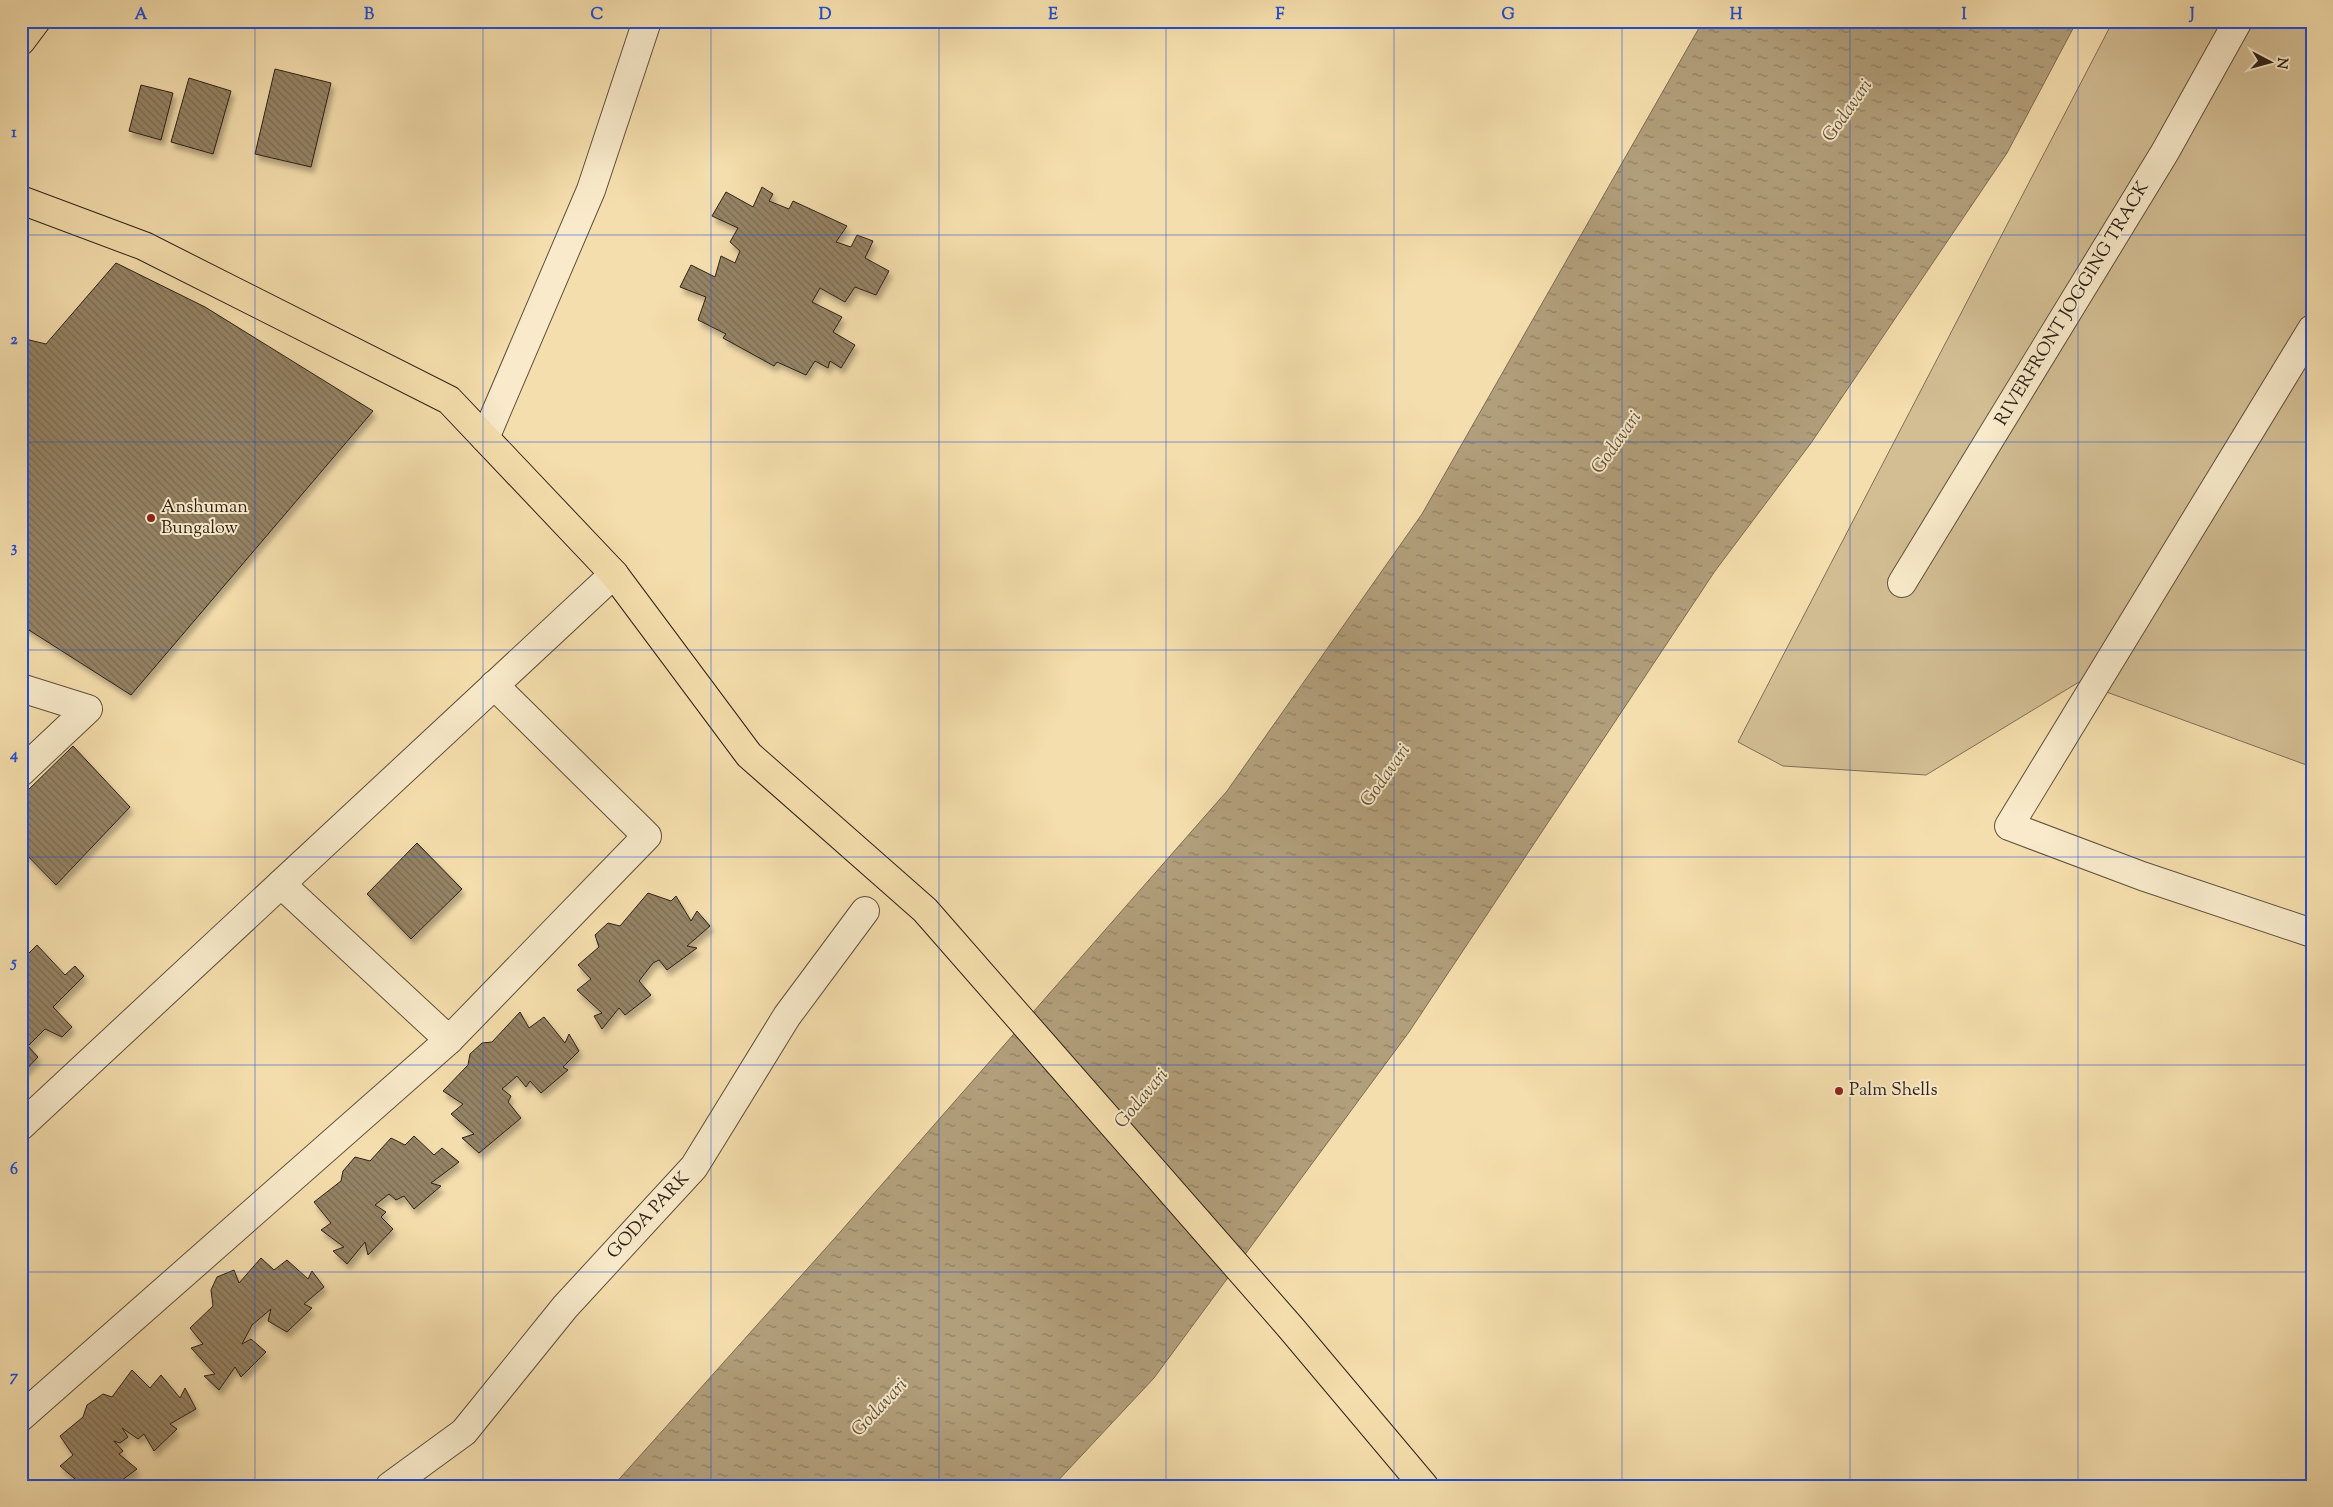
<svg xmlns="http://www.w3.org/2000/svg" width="2333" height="1507" font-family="'Sorts Mill Goudy',serif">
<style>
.green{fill:#d3be94;stroke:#807056}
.water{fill:url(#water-ripples);stroke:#7d6c53}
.building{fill:url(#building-back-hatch);stroke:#2e2118;filter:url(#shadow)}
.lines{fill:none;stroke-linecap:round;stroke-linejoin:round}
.minor-casing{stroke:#60503d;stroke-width:30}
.major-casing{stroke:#2e2118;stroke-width:30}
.minor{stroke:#f8eaca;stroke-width:28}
.major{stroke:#f5dead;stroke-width:28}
.grid{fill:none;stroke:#1d4ed8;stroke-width:1;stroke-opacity:0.55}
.poi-dot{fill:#8f2418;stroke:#f8eaca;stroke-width:2}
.labels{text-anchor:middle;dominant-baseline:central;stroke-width:4;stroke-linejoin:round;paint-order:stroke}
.street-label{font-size:18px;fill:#2e2118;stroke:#f8eaca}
.poi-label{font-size:18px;fill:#2e2118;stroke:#f8eaca;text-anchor:start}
.water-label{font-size:19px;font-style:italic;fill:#5c4d3a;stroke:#f8eaca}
.neatline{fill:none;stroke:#1d4ed8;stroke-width:2}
.grid-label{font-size:16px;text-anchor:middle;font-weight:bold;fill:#1d4ed8}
</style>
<defs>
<pattern id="water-ripples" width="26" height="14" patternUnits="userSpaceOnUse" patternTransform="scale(1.25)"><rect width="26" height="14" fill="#b19e7a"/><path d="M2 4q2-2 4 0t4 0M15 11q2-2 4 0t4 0" fill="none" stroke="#908063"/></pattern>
<pattern id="building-back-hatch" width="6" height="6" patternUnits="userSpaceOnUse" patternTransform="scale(1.25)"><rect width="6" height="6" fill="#958365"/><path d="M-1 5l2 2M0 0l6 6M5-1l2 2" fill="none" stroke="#7a6b52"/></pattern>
<filter id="shadow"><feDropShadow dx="3" dy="5.5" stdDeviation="2.5" flood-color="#0004"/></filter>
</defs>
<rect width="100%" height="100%" fill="#f5dead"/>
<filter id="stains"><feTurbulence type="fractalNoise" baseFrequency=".004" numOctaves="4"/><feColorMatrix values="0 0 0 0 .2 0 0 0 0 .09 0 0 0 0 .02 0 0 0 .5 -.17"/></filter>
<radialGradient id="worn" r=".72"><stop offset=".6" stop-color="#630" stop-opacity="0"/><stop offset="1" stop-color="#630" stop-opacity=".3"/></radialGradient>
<path class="green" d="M2113,21H2312V767L2079,682L1926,775L1783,766L1738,742Z"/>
<path class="water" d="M1703,21H2077L2007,153L1811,443L1715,571L1409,1032L1154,1378L1053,1486H613L834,1239L1227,791L1422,514Z"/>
<g class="building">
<path d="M275,69L331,83L311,167L255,154Z"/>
<path d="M189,78L231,91L213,154L171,142Z"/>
<path d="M141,85L173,93L161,140L129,131Z"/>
<path d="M762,187L773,194L769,201L789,209L793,201L847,226L836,242L851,247L857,235L873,241L865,258L889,271L876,295L855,287L845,302L820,288L812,302L842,317L833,332L855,345L841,368L830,361L828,368L815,361L806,375L777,362L774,366L723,338L726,334L698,320L706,297L680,287L691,265L715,277L721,256L735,263L740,251L730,242L738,228L712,216L726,192L753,207Z"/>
<path d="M116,263L205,307L373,411L131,695L21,625V338L46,344Z"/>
<path d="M73,746L130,807L56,885L21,849V797Z"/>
<path d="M417,843L462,889L411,939L367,894Z"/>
<path d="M648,893L671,901L676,896L691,921L697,911L710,926L687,946L697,948L667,970L659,960L653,963L639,981L651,995L625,1015L619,1008L602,1029L594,1016L602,1013L577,990L591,979L578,965L599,947L595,935L608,923L620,926Z"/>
<path d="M37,945L65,975L75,966L84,976L53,1007L72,1027L62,1037L45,1029L28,1046L38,1057L22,1074L21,961Z"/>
<path d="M520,1012L529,1028L544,1017L565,1043L569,1034L579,1051L563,1067L568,1070L541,1093L530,1081L526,1087L517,1076L502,1089L511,1096L508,1102L521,1118L479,1153L462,1138L474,1134L451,1114L463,1104L443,1091L468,1065L470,1054L482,1043L492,1042Z"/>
<path d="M414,1136L434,1155L442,1148L459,1162L431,1183L441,1186L414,1209L404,1196L396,1200L389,1194L375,1205L386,1212L381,1217L393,1229L368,1255L365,1242L347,1264L333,1251L344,1247L321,1230L331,1223L314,1202L341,1181L343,1171L355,1157L370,1161L391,1138L405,1145Z"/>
<path d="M261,1258L274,1270L287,1260L308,1279L312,1271L324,1287L304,1304L312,1308L287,1332L268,1321L271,1309L252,1325L242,1344L251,1339L266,1352L241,1377L235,1367L219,1390L204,1376L215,1374L191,1348L203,1344L190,1328L213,1306L211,1290L217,1277L234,1270L239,1283Z"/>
<path d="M132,1370L150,1388L161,1375L180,1398L185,1388L196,1409L170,1424L177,1429L154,1451L144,1434L138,1439L122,1428L128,1437L120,1443L114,1441L123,1451L119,1454L137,1469L114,1486H83L60,1466L73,1455L60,1436L83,1417L87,1405L103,1394L112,1397Z"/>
</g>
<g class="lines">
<defs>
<g id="minor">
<path d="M2312,329L2009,826L2142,876L2312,933"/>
<path d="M485,438L591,190L647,21"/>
<path d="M1902,583L2165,152L2238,21"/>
<path d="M21,688L88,709L21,772"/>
<path d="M449,1040L647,836L494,685"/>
<path d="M21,1126L614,574"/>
<path d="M21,1417L449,1040L281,884"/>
<path d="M390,1486L464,1432L565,1307L694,1167L787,1016L865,911"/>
</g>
<g id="major">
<path d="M21,41L36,21"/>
<path d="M21,200L144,246L449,400L614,574L749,755L925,910L1291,1328L1424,1486"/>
</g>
</defs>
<use href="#minor" class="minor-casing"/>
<use href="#major" class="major-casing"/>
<use href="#minor" class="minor"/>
<use href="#major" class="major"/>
</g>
<path class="grid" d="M255,21V1486M483,21V1486M711,21V1486M939,21V1486M1166,21V1486M1394,21V1486M1622,21V1486M1850,21V1486M2078,21V1486M21,235H2312M21,442H2312M21,650H2312M21,857H2312M21,1065H2312M21,1272H2312"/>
<g class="poi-dot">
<circle cx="151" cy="518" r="5"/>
<circle cx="1839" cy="1091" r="5"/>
</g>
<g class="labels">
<g class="street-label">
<text transform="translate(2073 304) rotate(-59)">RIVERFRONT JOGGING TRACK</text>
<text transform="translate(649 1216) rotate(-47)">GODA PARK</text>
</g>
<g class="poi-label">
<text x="161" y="508">Anshuman<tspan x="161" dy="21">Bungalow</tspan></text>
<text x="1849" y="1091">Palm Shells</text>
</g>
<g class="water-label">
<text transform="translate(1848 111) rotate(-55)">Godavari</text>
<text transform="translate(1617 443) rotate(-55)">Godavari</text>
<text transform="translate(1386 776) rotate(-55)">Godavari</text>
<text transform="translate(1142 1099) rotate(-50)">Godavari</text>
<text transform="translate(880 1408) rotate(-47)">Godavari</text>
</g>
</g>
<rect width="2333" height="1507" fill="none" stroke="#f5dead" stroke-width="55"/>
<g transform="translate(2270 62) rotate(96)" stroke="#f8eaca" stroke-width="4" paint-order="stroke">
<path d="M0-4L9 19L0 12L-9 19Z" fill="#2e2118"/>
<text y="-8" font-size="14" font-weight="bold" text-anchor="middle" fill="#2e2118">N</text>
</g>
<rect x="28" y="28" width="2278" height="1452" class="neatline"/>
<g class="grid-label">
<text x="141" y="19">A</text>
<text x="369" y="19">B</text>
<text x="597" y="19">C</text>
<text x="825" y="19">D</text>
<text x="1053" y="19">E</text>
<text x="1280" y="19">F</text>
<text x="1508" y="19">G</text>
<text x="1736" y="19">H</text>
<text x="1964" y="19">I</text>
<text x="2192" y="19">J</text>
<text x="14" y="137">1</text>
<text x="14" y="344">2</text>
<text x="14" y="552">3</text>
<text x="14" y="759">4</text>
<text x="14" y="967">5</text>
<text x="14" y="1174">6</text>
<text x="14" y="1381">7</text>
</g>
<rect width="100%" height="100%" filter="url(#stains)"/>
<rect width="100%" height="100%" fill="url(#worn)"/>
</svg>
